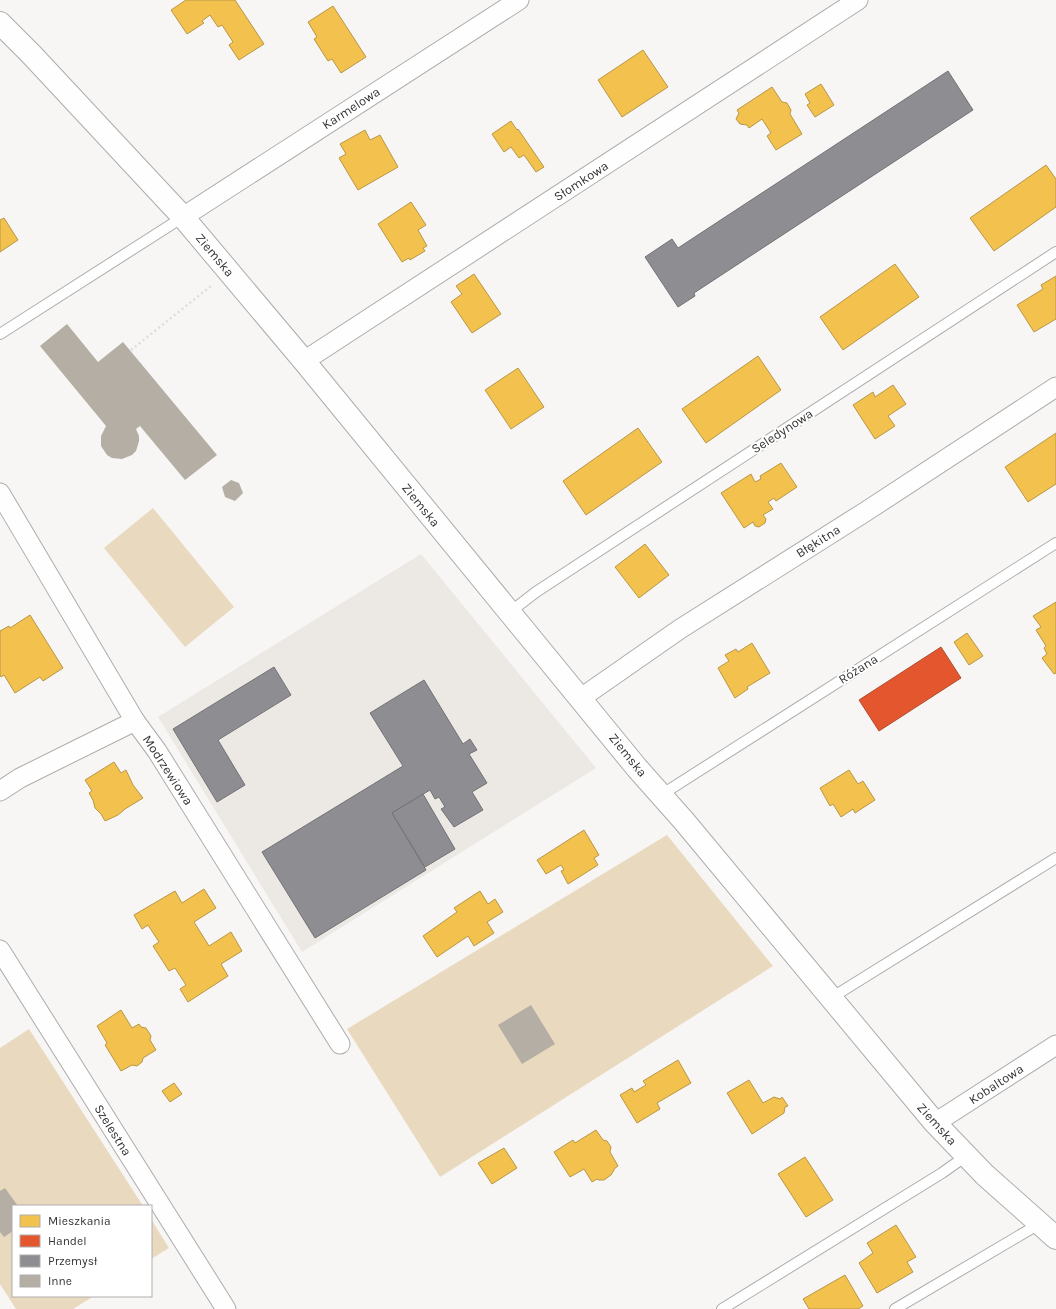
<svg xmlns="http://www.w3.org/2000/svg" width="1056" height="1309" font-family="Karla,sans-serif">
<style>
.built{fill:#ece8e4}
.green{fill:#e9d9bf}
.homes{fill:#f2c14e;stroke:#b99746}
.shops{fill:#e4572e;stroke:#b04c30}
.industry{fill:#8d8d92;stroke:#737276}
.building{fill:#b4aea4}
.lines{fill:none;stroke-linecap:round;stroke-linejoin:round}
.service-casing{stroke:#adacab;stroke-width:12}
.minor-casing{stroke:#adacab;stroke-width:21}
.tertiary-casing{stroke:#adacab;stroke-width:24}
.path{stroke:#dedddc;stroke-width:2.5;stroke-dasharray:2 3;stroke-linecap:butt}
.service{stroke:#fefefe;stroke-width:10}
.minor{stroke:#fefefe;stroke-width:19}
.tertiary{stroke:#fefefe;stroke-width:22}
.labels{text-anchor:middle;dominant-baseline:central;stroke-width:4;stroke-linejoin:round;paint-order:stroke}
.street-label{font-size:13px;fill:#353433;stroke:#fff}
</style>
<rect width="100%" height="100%" fill="#f7f6f5"/>
<path class="built" d="M421,554L596,768L302,952L158,717Z"/>
<g class="green">
<path d="M153,508L234,607L185,647L104,548Z"/>
<path d="M667,835L773,966L440,1177L347,1029Z"/>
<path d="M29,1029L143,1206H13V1296H94L73,1309H16L0,1284V1048Z"/>
<path d="M151,1219L169,1248L151,1259Z"/>
</g>
<g class="homes">
<path d="M186,0H235L264,44L239,60L229,45L233,42L222,25L218,27L210,15L202,21L204,23L187,34L171,10Z"/>
<path d="M333,6L366,57L341,73L332,59L328,61L314,39L317,37L308,22Z"/>
<path d="M643,50L668,87L622,117L598,80Z"/>
<path d="M821,84L834,105L815,117L807,105L810,103L805,94Z"/>
<path d="M772,87L782,102L787,103L791,110L790,114L802,134L776,150L767,136L771,133L762,119L749,128L747,125L740,124L736,119L739,113L737,110Z"/>
<path d="M511,121L517,130L518,129L544,167L536,172L524,155L519,158L511,147L504,152L492,134Z"/>
<path d="M365,130L370,140L380,135L398,167L358,190L339,158L346,154L340,144Z"/>
<path d="M1046,165L1056,179V207L994,251L970,218Z"/>
<path d="M411,202L426,225L418,230L427,246L423,248L425,251L410,260L409,258L402,262L378,224Z"/>
<path d="M4,218L18,240L0,252V220Z"/>
<path d="M895,264L919,297L843,350L820,317Z"/>
<path d="M474,274L501,314L472,333L451,302L462,294L456,286Z"/>
<path d="M1056,276V319L1034,332L1017,305L1043,289L1041,285Z"/>
<path d="M758,356L781,390L706,443L682,409Z"/>
<path d="M518,368L544,407L511,429L485,390Z"/>
<path d="M893,385L906,404L888,416L895,426L875,439L853,405L873,392L875,397Z"/>
<path d="M638,428L662,462L586,515L563,481Z"/>
<path d="M1056,433V484L1028,502L1005,467Z"/>
<path d="M781,463L797,487L776,501L774,498L768,502L773,509L763,515L766,519L765,523L759,527L755,526L753,522L744,528L721,493L751,474L755,482L761,479L760,476Z"/>
<path d="M645,544L669,575L639,598L615,567Z"/>
<path d="M1056,602V673L1054,674L1042,658L1047,654L1044,648L1046,646L1036,630L1041,627L1033,616Z"/>
<path d="M30,615L63,668L43,681L40,677L15,693L4,675L1,677L0,675V631L9,626L10,628Z"/>
<path d="M967,633L983,656L969,665L954,642Z"/>
<path d="M752,643L770,673L747,687L748,689L735,698L718,668L729,661L725,655L736,649L738,652Z"/>
<path d="M114,762L121,773L126,770L133,785L143,798L125,809L118,815L105,821L101,814L95,808L93,800L89,793L92,791L85,780Z"/>
<path d="M849,770L858,784L863,781L875,800L855,813L853,809L841,817L833,804L830,806L820,788Z"/>
<path d="M584,830L599,855L594,858L598,865L568,884L561,871L564,870L561,865L546,874L537,860Z"/>
<path d="M204,889L216,908L194,922L209,946L231,932L242,951L221,964L228,976L188,1002L180,989L186,985L175,968L169,971L153,946L159,942L148,925L142,929L134,915L175,891L182,903Z"/>
<path d="M480,891L488,904L495,899L503,912L487,922L494,933L474,946L468,936L437,957L423,936L457,912L454,908Z"/>
<path d="M121,1010L132,1028L139,1024L141,1027L146,1028L151,1036L150,1040L156,1050L143,1058L142,1062L137,1066L132,1065L121,1071L105,1045L107,1043L97,1026Z"/>
<path d="M678,1060L691,1083L657,1103L660,1109L637,1123L620,1095L632,1088L634,1092L646,1085L643,1081Z"/>
<path d="M749,1080L763,1103L774,1097L780,1099L782,1097L788,1106L785,1107L784,1113L752,1134L727,1093Z"/>
<path d="M174,1083L182,1094L170,1102L162,1091Z"/>
<path d="M596,1130L603,1140L607,1141L611,1147L610,1152L618,1166L614,1169V1170L611,1175L604,1180H599L597,1179L592,1182L584,1169L570,1177L554,1152L573,1140L575,1143Z"/>
<path d="M504,1148L517,1168L492,1184L478,1163Z"/>
<path d="M805,1157L833,1200L806,1217L778,1174Z"/>
<path d="M896,1225L916,1257L907,1262L913,1272L877,1293L859,1263L873,1253L867,1243Z"/>
<path d="M845,1275L863,1306L858,1309H809L803,1299Z"/>
</g>
<path class="shops" d="M941,647L961,678L879,731L859,700Z"/>
<g class="industry">
<path d="M948,71L973,110L694,293L695,296L678,307L645,257L672,239L678,248Z"/>
<path d="M274,667L291,695L218,740L245,785L217,802L173,729Z"/>
<path d="M424,680L463,744L470,739L477,750L469,754L487,783L472,792L483,810L454,827L441,809L445,807L439,797L435,799L430,790L392,813L426,870L315,938L262,852L403,766L370,713Z"/>
<path d="M423,794L455,849L425,867L392,813Z"/>
</g>
<g class="building">
<path d="M67,324L98,362L123,342L217,455L185,480L140,426L136,429L139,436V441L136,451L132,455L122,459L112,458L107,455L101,446V436L106,426L40,346Z"/>
<path d="M231,480L239,483L243,493L235,501L225,497L222,487Z"/>
<path d="M531,1005L555,1044L522,1064L498,1025Z"/>
<path d="M5,1188L18,1206H13V1231L4,1237L0,1232V1191Z"/>
</g>
<g class="lines">
<defs>
<g id="service">
<path d="M0,334L183,217"/>
<path d="M510,612L536,592L1056,252"/>
<path d="M661,795L1056,543"/>
<path d="M831,998L1056,858"/>
<path d="M722,1309L942,1173L966,1156"/>
<path d="M895,1309L1039,1224"/>
</g>
<g id="minor">
<path d="M183,217L519,0"/>
<path d="M304,361L858,0"/>
<path d="M0,493L135,721L157,751L340,1044"/>
<path d="M581,698L680,629L865,512L1056,387"/>
<path d="M0,791L20,778L135,721"/>
<path d="M0,950L226,1309"/>
<path d="M935,1123L1056,1045"/>
</g>
<path id="tertiary" d="M0,23L31,54L183,217L304,361L637,768L684,821L935,1123L985,1175L1056,1238"/>
</defs>
<use href="#service" class="service-casing"/>
<use href="#minor" class="minor-casing"/>
<use href="#tertiary" class="tertiary-casing"/>
<path class="path" d="M131,350L211,286"/>
<use href="#service" class="service"/>
<use href="#minor" class="minor"/>
<use href="#tertiary" class="tertiary"/>
</g>
<g class="labels">
<g class="street-label">
<text transform="translate(351 108) rotate(-33)">Karmelowa</text>
<text transform="translate(581 181) rotate(-33)">Słomkowa</text>
<text transform="translate(215 255) rotate(50)">Ziemska</text>
<text transform="translate(782 431) rotate(-33)">Seledynowa</text>
<text transform="translate(421 505) rotate(51)">Ziemska</text>
<text transform="translate(818 541) rotate(-32)">Błękitna</text>
<text transform="translate(858 669) rotate(-32)">Różana</text>
<text transform="translate(628 755) rotate(51)">Ziemska</text>
<text transform="translate(168 770) rotate(57)">Modrzewiowa</text>
<text transform="translate(996 1084) rotate(-33)">Kobaltowa</text>
<text transform="translate(937 1124) rotate(48)">Ziemska</text>
<text transform="translate(113 1130) rotate(58)">Szelestna</text>
</g>
</g>
<rect x="12" y="1205" width="140" height="92" fill="#ffffff" stroke="#aeaead"/>
<rect x="20" y="1215" width="20" height="12" fill="#f2c14e" stroke="#aeaead"/>
<text x="48" y="1225" font-size="12" fill="#353433">Mieszkania</text>
<rect x="20" y="1235" width="20" height="12" fill="#e4572e" stroke="#aeaead"/>
<text x="48" y="1245" font-size="12" fill="#353433">Handel</text>
<rect x="20" y="1255" width="20" height="12" fill="#8d8d92" stroke="#aeaead"/>
<text x="48" y="1265" font-size="12" fill="#353433">Przemysł</text>
<rect x="20" y="1275" width="20" height="12" fill="#b4aea4" stroke="#aeaead"/>
<text x="48" y="1285" font-size="12" fill="#353433">Inne</text>
</svg>
